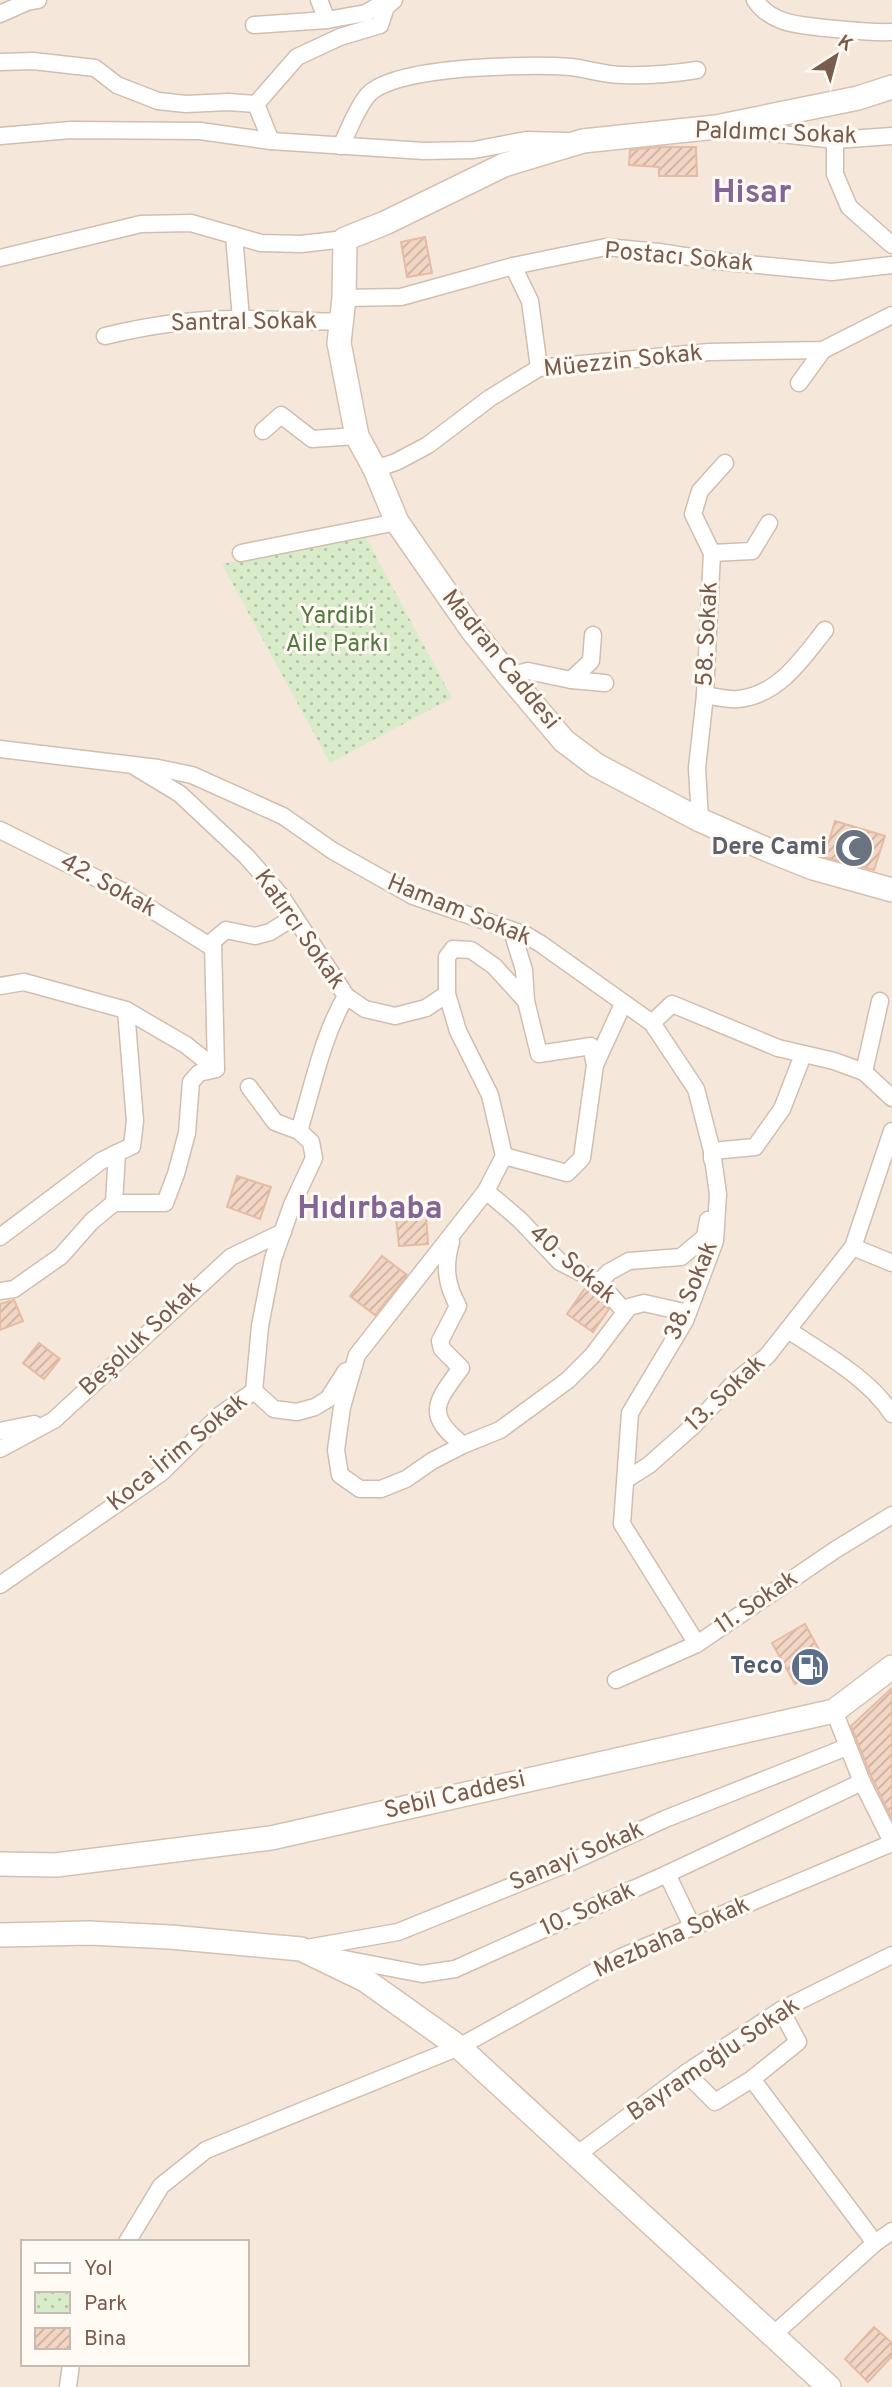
<svg xmlns="http://www.w3.org/2000/svg" width="892" height="2387" font-family="Overpass,sans-serif">
<style>
.residential{fill:#f5e8da;fill-rule:evenodd}
.park{fill:url(#park-dots)}
.building{fill:url(#building-hatch);stroke:#e6bba3;stroke-width:2}
.lines{fill:none;stroke-linecap:round;stroke-linejoin:round}
.street-casing{stroke:#d1beb0;stroke-width:19}
.secondary-casing{stroke:#d6c0b0;stroke-width:26}
.street{stroke:#fff;stroke-width:16}
.secondary{stroke:#fff;stroke-width:23}
.labels{text-anchor:middle;dominant-baseline:central;stroke-width:6;stroke-linejoin:round;paint-order:stroke}
.street-label{font-size:24px;fill:#7a5c4d;stroke:#fffaf3}
.park-label{font-size:24px;fill:#537a41;stroke:#fffaf3}
.worship-label{font-size:24px;font-weight:bold;fill:#5b616d;stroke:#fffaf3;text-anchor:end}
.service-label{font-size:24px;font-weight:bold;fill:#4e5e75;stroke:#fffaf3;text-anchor:end}
.district-label{font-size:32px;font-weight:bold;fill:#846695;stroke:#fffaf3}
</style>
<defs>
<pattern id="park-dots" width="8" height="8" patternUnits="userSpaceOnUse" patternTransform="scale(1.75)"><rect width="8" height="8" fill="#d8ecc9"/><path d="M2 2h.1M6 6h.1" fill="none" stroke="#b4c2a5" stroke-width="1.8" stroke-linecap="round"/></pattern>
<pattern id="building-hatch" width="6" height="6" patternUnits="userSpaceOnUse" patternTransform="scale(1.75)"><rect width="6" height="6" fill="#f3d5c3"/><path d="M-1 1l2-2M0 6l6-6M5 7l2-2" fill="none" stroke="#cab0a1"/></pattern>
</defs>
<rect width="100%" height="100%" fill="#fdf6ec"/>
<path class="residential" d="M0,0H892V2387H0ZM23,2242H247V2364H23Z"/>
<path class="park" d="M365,536L452,698L330,763L222,564Z"/>
<g class="building">
<path d="M659,147H696L697,176H659V167L629,165L630,150Z"/>
<path d="M425,237L432,273L407,277L401,242Z"/>
<path d="M835,821L885,836L874,870L824,857Z"/>
<path d="M237,1176L271,1187L260,1219L227,1207Z"/>
<path d="M426,1215L428,1244L399,1246L396,1217Z"/>
<path d="M382,1256L407,1275L375,1315L350,1296Z"/>
<path d="M585,1288L598,1296L609,1309L593,1332L567,1314Z"/>
<path d="M14,1300L23,1321L0,1330V1304Z"/>
<path d="M39,1343L60,1359L44,1379L23,1363Z"/>
<path d="M805,1624L828,1666L795,1684L772,1643Z"/>
<path d="M892,1688V1819L872,1778L851,1726Z"/>
<path d="M874,2327L892,2343V2356L868,2382L845,2359Z"/>
</g>
<g class="lines">
<defs>
<g id="street">
<path d="M319,0L327,20L366,13L388,0"/>
<path d="M755,0C771,24 799,25 825,28C850,30 867,33 892,32"/>
<path d="M0,14L27,2L38,0"/>
<path d="M254,25L327,20"/>
<path d="M0,62L33,61L95,68L117,85L158,101L186,104L228,102L256,104L297,57L340,37L380,25L386,7L394,0"/>
<path d="M256,104L271,141"/>
<path d="M736,129L835,140L892,136"/>
<path d="M0,136L71,130L200,131L271,141L424,151L474,150L526,140L566,141"/>
<path d="M835,140V174L849,207L892,245"/>
<path d="M341,146C348,132 357,107 368,95C394,65 531,64 571,67C588,69 605,75 623,75C649,76 672,74 697,70"/>
<path d="M234,235L241,319"/>
<path d="M0,258L141,224L191,223L261,243L301,244L345,239"/>
<path d="M513,266L530,301L539,368"/>
<path d="M344,298L401,297L513,266L606,247L659,252L716,261L832,272L892,265"/>
<path d="M105,336C153,324 201,318 250,319C281,319 311,323 342,321"/>
<path d="M799,383L823,350"/>
<path d="M263,431L281,415L312,439L357,436"/>
<path d="M375,469L396,462L428,445L490,398L539,368L709,352L823,350L892,315"/>
<path d="M241,553L397,522"/>
<path d="M712,553L752,551L769,523"/>
<path d="M509,676L528,671L571,680L605,683"/>
<path d="M571,680L591,661L593,635"/>
<path d="M705,695C716,697 728,700 738,699C779,695 802,659 825,630"/>
<path d="M0,749L158,768L192,775L283,816L333,851L413,896L526,935L541,944L652,1023L672,1004L778,1048L834,1061L864,1072L892,1098"/>
<path d="M137,768L180,794L247,857L281,896L346,996L365,1009L395,1016L426,1008L447,994"/>
<path d="M700,820L697,768L705,695L712,553L693,514L700,491L725,463"/>
<path d="M0,830L122,891L213,948"/>
<path d="M512,931L524,970L526,1001L539,1054L591,1046L595,1065"/>
<path d="M0,986L24,982L126,1010L186,1045L216,1069"/>
<path d="M526,1001L494,966L471,950L453,949L447,957V994L458,1031L490,1095L504,1156L486,1191L357,1355L342,1407L336,1450L340,1475L360,1489H381L406,1479L432,1461L463,1445L500,1430L568,1380L592,1356L629,1307L644,1303L688,1313"/>
<path d="M652,1023L696,1089L712,1151L718,1194L715,1241L685,1321L630,1413L622,1524L697,1644"/>
<path d="M864,1072L880,1001"/>
<path d="M249,1087L275,1122L299,1131"/>
<path d="M504,1156L567,1173L582,1158L595,1065L623,1004"/>
<path d="M712,1159V1151L755,1147L782,1109L803,1055"/>
<path d="M486,1191L519,1219L560,1262L599,1282L625,1312"/>
<path d="M114,1203L117,1153L132,1146L135,1121L126,1010"/>
<path d="M0,1237L101,1161L117,1153"/>
<path d="M451,1242C444,1266 446,1284 458,1306L440,1341L442,1349L461,1368C436,1402 424,1414 463,1445"/>
<path d="M853,1247L892,1263"/>
<path d="M599,1282L609,1272L629,1261L681,1257L705,1237L708,1220"/>
<path d="M0,1291L14,1289L61,1256L92,1221L114,1203H165L176,1174L187,1133L191,1082L199,1073L216,1069L213,941L226,930L255,936L270,932L294,917"/>
<path d="M788,1330C823,1353 869,1378 892,1414"/>
<path d="M254,1391L274,1409L297,1412L315,1407L328,1399L346,1371"/>
<path d="M0,1431L34,1424"/>
<path d="M0,1449L54,1420L231,1257L283,1232"/>
<path d="M627,1479L649,1465L693,1426L736,1381L767,1356L853,1247L892,1131"/>
<path d="M0,1585L161,1473L220,1415L254,1391L260,1326L273,1259L292,1205L314,1158L311,1142L299,1131C313,1086 322,1037 346,996"/>
<path d="M616,1680L697,1644L835,1550L892,1515"/>
<path d="M834,1711L862,1782L892,1842"/>
<path d="M667,1874L693,1928"/>
<path d="M301,1949L398,1932L569,1863L665,1819L847,1747"/>
<path d="M334,1957L422,1974L455,1969L667,1874L862,1782"/>
<path d="M686,2073L715,2102L752,2079L875,2243"/>
<path d="M752,2079L798,2042L781,2010"/>
<path d="M578,2154L686,2073L781,2010L892,1955"/>
<path d="M127,2242L161,2186L206,2150L459,2047L621,1957L892,1843"/>
<path d="M773,2335L875,2243L892,2231"/>
<path d="M68,2387L71,2364"/>
</g>
<g id="secondary">
<path d="M892,87L858,98L716,127L583,141L504,165L385,223L345,239L344,298L339,343L357,436L375,469L397,522L472,630L509,676L564,741L596,765L700,820L768,850L813,868L892,890"/>
<path d="M0,1864L56,1865L271,1838L834,1711L892,1667"/>
<path d="M0,1935L89,1933L170,1937L301,1949L365,1980L459,2047L829,2387"/>
</g>
</defs>
<use href="#street" class="street-casing"/>
<use href="#secondary" class="secondary-casing"/>
<use href="#street" class="street"/>
<use href="#secondary" class="secondary"/>
</g>
<defs>
<symbol id="mosque-disc" viewBox="-11 -11 22 22"><circle r="9.5" fill="#6b7280" stroke="#fffaf3"/><path d="M3.5-4.9A6 6 0 1 0 3.5 4.9A5 5 0 1 1 3.5-4.9Z" fill="#fff"/></symbol>
<symbol id="fuel-disc" viewBox="-11 -11 22 22"><circle r="9.5" fill="#5c6f8a" stroke="#fffaf3"/><path d="M-5.5-6h7V0h2V4h1.3V-2.5L3-4.5l.8-.8L6-3V5H2.5V1h-1V6h-7ZM-4.2-4.7v3.2H.2V-4.7Z" fill="#fff"/></symbol>
</defs>
<g fill-rule="evenodd">
<use href="#mosque-disc" x="832" y="826" width="44" height="44"/>
<use href="#fuel-disc" x="788" y="1645" width="44" height="44"/>
</g>
<g class="labels">
<g class="street-label">
<text transform="translate(776 134) rotate(2)">Paldımcı Sokak</text>
<text transform="translate(679 258) rotate(5)">Postacı Sokak</text>
<text transform="translate(244 323) rotate(-1)">Santral Sokak</text>
<text transform="translate(623 362) rotate(-6)">Müezzin Sokak</text>
<text transform="translate(708 634) rotate(-87)">58. Sokak</text>
<text transform="translate(500 660) rotate(51)">Madran Caddesi</text>
<text transform="translate(108 886) rotate(29)">42. Sokak</text>
<text transform="translate(459 911) rotate(22)">Hamam Sokak</text>
<text transform="translate(299 930) rotate(55)">Katırcı Sokak</text>
<text transform="translate(572 1265) rotate(41)">40. Sokak</text>
<text transform="translate(692 1291) rotate(-68)">38. Sokak</text>
<text transform="translate(141 1339) rotate(-43)">Beşoluk Sokak</text>
<text transform="translate(726 1394) rotate(-43)">13. Sokak</text>
<text transform="translate(178 1453) rotate(-39)">Koca İrim Sokak</text>
<text transform="translate(757 1603) rotate(-34)">11. Sokak</text>
<text transform="translate(455 1796) rotate(-13)">Sebil Caddesi</text>
<text transform="translate(577 1857) rotate(-23)">Sanayi Sokak</text>
<text transform="translate(588 1910) rotate(-24)">10. Sokak</text>
<text transform="translate(672 1938) rotate(-24)">Mezbaha Sokak</text>
<text transform="translate(714 2060) rotate(-34)">Bayramoğlu Sokak</text>
</g>
<g class="park-label">
<text x="337" y="617">Yardibi<tspan x="337" dy="28">Aile Parkı</tspan></text>
</g>
<g class="worship-label">
<text x="827" y="848">Dere Cami</text>
</g>
<g class="service-label">
<text x="783" y="1667">Teco</text>
</g>
<g class="district-label">
<text x="752" y="194">Hisar</text>
<text x="370" y="1210">Hıdırbaba</text>
</g>
</g>
<rect x="21" y="2240" width="228" height="126" fill="#fffaf3" stroke="#cabbb1" stroke-width="2"/>
<rect x="35" y="2263" width="35" height="10" fill="#ffffff" stroke="#cabbb1" stroke-width="2"/>
<text x="84" y="2275" font-size="21" fill="#7a5c4d">Yol</text>
<rect x="35" y="2292" width="35" height="21" fill="url(#park-dots)" stroke="#cabbb1" stroke-width="2"/>
<text x="84" y="2310" font-size="21" fill="#7a5c4d">Park</text>
<rect x="35" y="2328" width="35" height="21" fill="url(#building-hatch)" stroke="#cabbb1" stroke-width="2"/>
<text x="84" y="2345" font-size="21" fill="#7a5c4d">Bina</text>
<g transform="translate(836 56) rotate(36)" stroke="#fffaf3" stroke-width="5" paint-order="stroke">
<path d="M0-5L12 26L0 18L-12 26Z" fill="#7a5c4d"/>
<text y="-10" font-size="19" font-weight="bold" text-anchor="middle" fill="#7a5c4d">K</text>
</g>
</svg>
